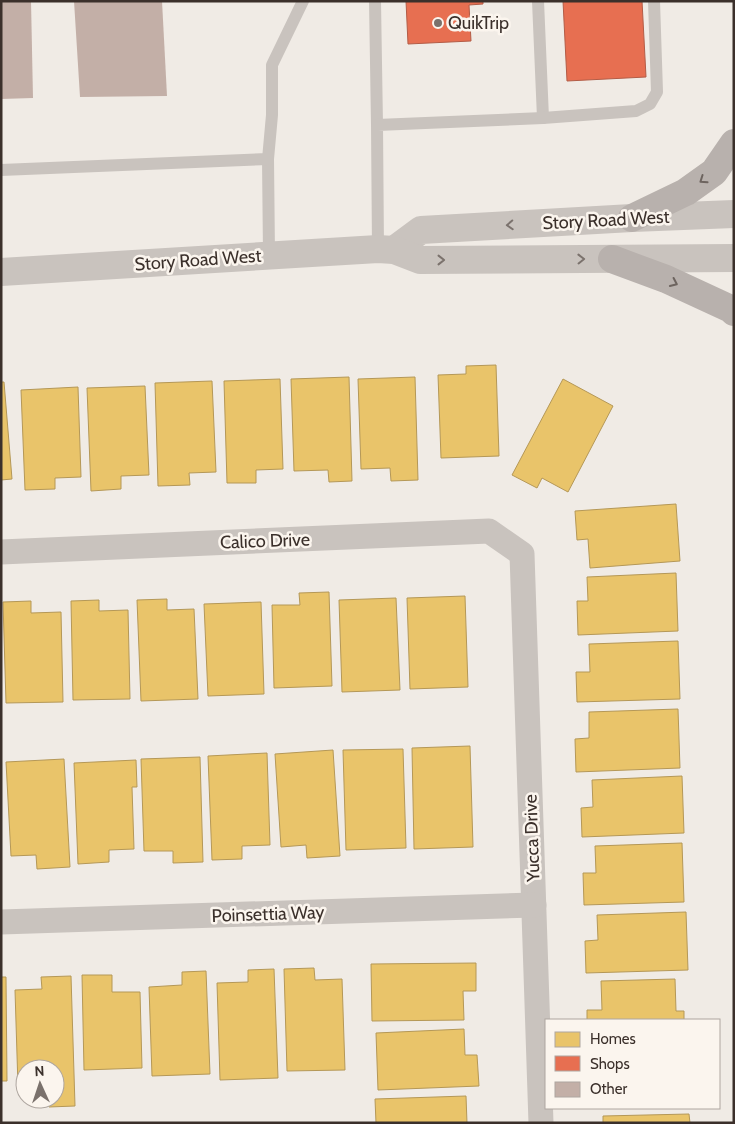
<svg xmlns="http://www.w3.org/2000/svg" width="735" height="1124" font-family="Cabin,sans-serif">
<style>
.homes{fill:#e9c46a;stroke:#b59857}
.shops{fill:#e76f51;stroke:#b35c46}
.building{fill:#c3afa7}
.lines{fill:none;stroke-linecap:round;stroke-linejoin:round}
.service{stroke:#c9c3be;stroke-width:12}
.minor{stroke:#c9c3be;stroke-width:25}
.tertiary{stroke:#c9c3be;stroke-width:28}
.primary{stroke:#b8b1ad;stroke-width:28}
.oneway{stroke:#6d645f}
.oneway2{stroke:#7b726d}
.poi-dot{fill:#7a716c;stroke:#fbf5ee;stroke-width:2}
.labels{text-anchor:middle;dominant-baseline:central;stroke-width:5;stroke-linejoin:round;paint-order:stroke}
.poi-label{font-size:18px;fill:#3b302b;stroke:#fbf5ee;text-anchor:start}
.street-label{font-size:18px;fill:#3b302b;stroke:#fbf5ee}
</style>
<rect width="100%" height="100%" fill="#f0ebe5"/>
<g class="homes">
<path d="M496,365L499,456L441,458L438,375L466,374V366Z"/>
<path d="M349,377L352,481L329,482L328,470L294,471L291,379Z"/>
<path d="M415,377L418,480L391,481L390,468L361,469L358,379Z"/>
<path d="M280,379L283,469L256,470V483H227L224,381Z"/>
<path d="M563,379L613,406L568,492L542,478L537,488L512,475Z"/>
<path d="M212,381L216,472L189,473L190,485L158,486L155,383Z"/>
<path d="M1,382H4L12,479L1,480Z"/>
<path d="M145,386L149,475L121,476V489L91,491L87,388Z"/>
<path d="M78,387L81,477L55,478V489L25,490L21,390Z"/>
<path d="M676,504L680,561L590,568L588,539L577,540L575,511Z"/>
<path d="M676,573L678,631L578,635L577,601H588L587,577Z"/>
<path d="M329,592L332,686L274,688L272,605H300L299,593Z"/>
<path d="M465,596L468,687L410,689L407,598Z"/>
<path d="M396,598L400,690L342,692L339,600Z"/>
<path d="M167,599V610L194,609L198,699L141,701L137,600Z"/>
<path d="M99,600V611L128,610L130,699L73,700L71,601Z"/>
<path d="M31,601V613L61,612L63,702L6,703L3,602Z"/>
<path d="M261,602L264,694L208,696L204,604Z"/>
<path d="M678,641L680,699L577,702L576,672H590L589,644Z"/>
<path d="M678,709L680,768L576,772L575,739L589,738V712Z"/>
<path d="M470,746L473,847L414,849L412,748Z"/>
<path d="M403,749L406,848L346,850L343,750Z"/>
<path d="M333,750L340,856L307,858L306,845L281,847L275,754Z"/>
<path d="M267,753L270,845L242,846V859L212,860L208,756Z"/>
<path d="M200,757L203,862L173,863V851H144L141,759Z"/>
<path d="M64,759L70,867L37,869L36,855L11,856L6,762Z"/>
<path d="M136,760L137,787H132L134,849L109,850V862L78,864L74,763Z"/>
<path d="M682,776L684,833L582,837L581,808L593,807L592,780Z"/>
<path d="M682,843L684,902L584,905L583,873H596L595,846Z"/>
<path d="M686,912L688,970L586,973L585,941L598,940L597,915Z"/>
<path d="M476,963V991H463L464,1020L372,1021L371,964Z"/>
<path d="M314,968L315,980L342,979L345,1070L287,1071L284,969Z"/>
<path d="M274,969L278,1078L220,1080L217,983L248,982V970Z"/>
<path d="M206,971L210,1074L152,1076L149,987L182,985V972Z"/>
<path d="M82,975H112V992H140L142,1068L84,1070Z"/>
<path d="M71,976L75,1106L49,1107L48,1099H55V1069H25V1087H18L15,990L42,989L41,977Z"/>
<path d="M1,977H6L7,1081H1Z"/>
<path d="M675,979L676,1011H684V1020H587V1010H602L601,981Z"/>
<path d="M464,1029L465,1055H477L479,1086L378,1090L376,1033Z"/>
<path d="M466,1096L467,1123H479H376L375,1099Z"/>
<path d="M689,1114L690,1123H603V1116Z"/>
</g>
<g class="shops">
<path d="M406,1H483V4L469,5L471,41L408,44Z"/>
<path d="M563,1H642L646,77L567,81Z"/>
</g>
<g class="building">
<path d="M1,1H31L33,98L1,99Z"/>
<path d="M74,1H162L167,96L80,97Z"/>
</g>
<g class="lines">
<g class="service">
<path d="M375,1L377,125"/>
<path d="M538,1L543,118"/>
<path d="M268,159L269,255"/>
<path d="M1,170L268,159L272,115V65L303,1"/>
<path d="M378,249L377,125L543,118L636,111L650,104L657,92L654,1"/>
</g>
<g class="minor">
<path d="M1,552L489,531L522,554L541,1123"/>
<path d="M1,922L534,905"/>
</g>
<g class="tertiary">
<path d="M394,250L421,230L632,218L734,214"/>
<path d="M1,272L378,249L394,250L420,260L734,258"/>
</g>
<g class="primary">
<path d="M632,218L686,192L714,172L734,143"/>
<path d="M612,259L666,279L731,309L734,312"/>
</g>
</g>
<defs><path id="oneway-chevron" d="M-2-3.5L2.5 0L-2 3.5" fill="none" stroke-width="1.6" stroke-linecap="round" stroke-linejoin="round" transform="scale(1.25)"/></defs>
<g class="oneway">
<use href="#oneway-chevron" transform="translate(703 180) rotate(145)"/>
<use href="#oneway-chevron" transform="translate(674 283) rotate(25)"/>
</g>
<g class="oneway2">
<use href="#oneway-chevron" transform="translate(510 225) rotate(177)"/>
<use href="#oneway-chevron" transform="translate(581 259) rotate(-1)"/>
<use href="#oneway-chevron" transform="translate(441 260)"/>
</g>
<circle class="poi-dot" cx="438" cy="23" r="5"/>
<g class="labels">
<g class="poi-label">
<text x="448" y="23">QuikTrip</text>
</g>
<g class="street-label">
<text transform="translate(606 220) rotate(-3)">Story Road West</text>
<text transform="translate(198 260) rotate(-4)">Story Road West</text>
<text transform="translate(265 541) rotate(-2)">Calico Drive</text>
<text transform="translate(532 838) rotate(-92)">Yucca Drive</text>
<text transform="translate(268 914) rotate(-2)">Poinsettia Way</text>
</g>
</g>
<rect width="735" height="1124" fill="none" stroke="#3b302b" stroke-width="5"/>
<rect x="545" y="1019" width="175" height="90" fill="#fbf5ee" stroke="#aea6a0"/>
<rect x="555" y="1032" width="25" height="15" fill="#e9c46a" stroke="#aea6a0"/>
<text x="590" y="1044" font-size="15" fill="#3b302b">Homes</text>
<rect x="555" y="1056" width="25" height="15" fill="#e76f51" stroke="#aea6a0"/>
<text x="590" y="1069" font-size="15" fill="#3b302b">Shops</text>
<rect x="555" y="1082" width="25" height="15" fill="#c3afa7" stroke="#aea6a0"/>
<text x="590" y="1094" font-size="15" fill="#3b302b">Other</text>
<g transform="translate(40 1084) rotate(357)"><circle r="24" fill="#fbf5ee" stroke="#aea6a0"/>
<path d="M0-4L9 19L0 12L-9 19Z" fill="#7a716c"/>
<text y="-8" font-size="14" font-weight="bold" text-anchor="middle" fill="#3b302b">N</text>
</g>
</svg>
